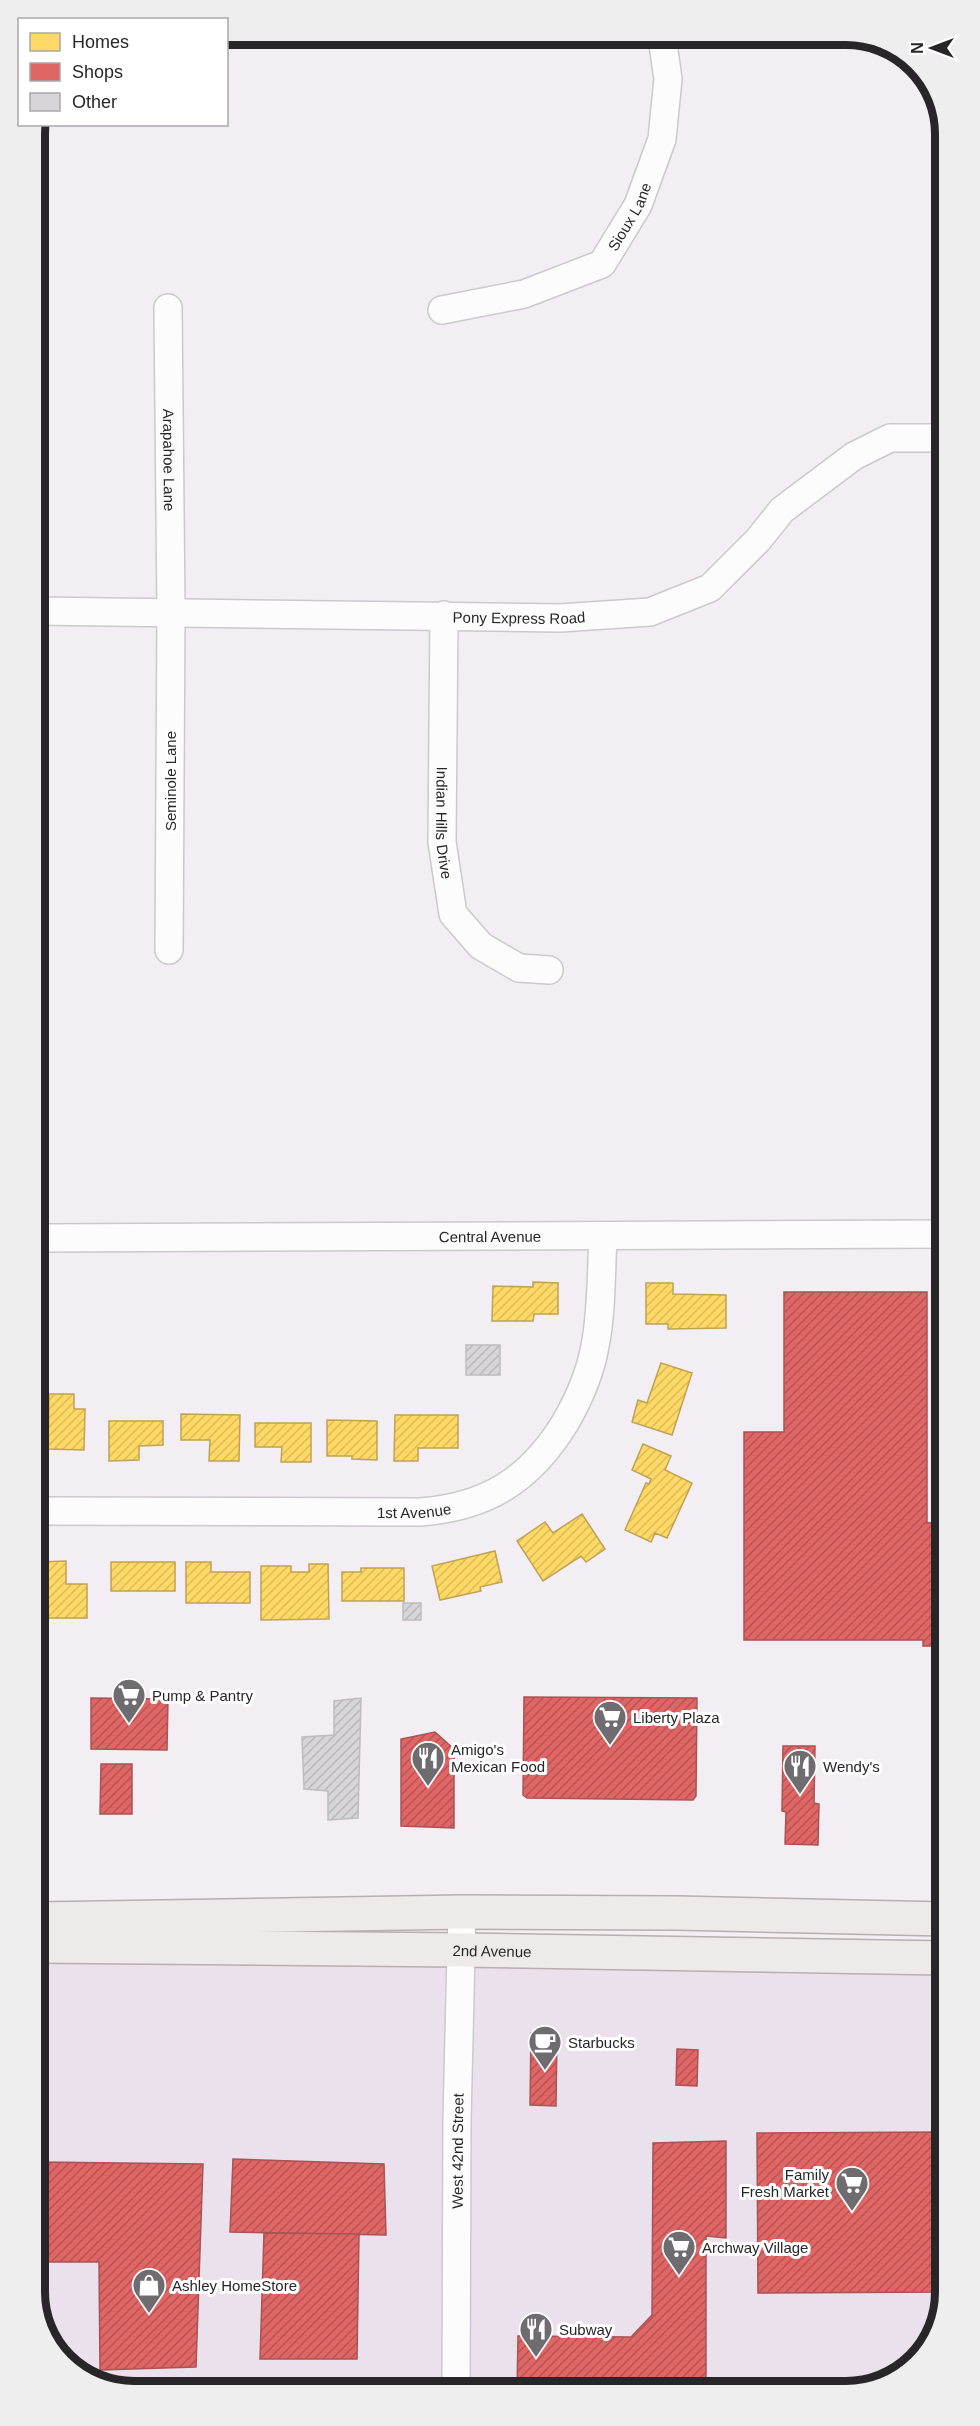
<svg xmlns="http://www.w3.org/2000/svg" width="980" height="2426" font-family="Helvetica,sans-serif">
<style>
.built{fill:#eae1ed}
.homes{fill:url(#homes-hatch);stroke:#bfa354;stroke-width:1.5}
.shops{fill:url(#shops-hatch);stroke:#a95354;stroke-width:1.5}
.building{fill:url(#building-hatch);stroke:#bebcc0;stroke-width:1.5}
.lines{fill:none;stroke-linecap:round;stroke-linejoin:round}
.minor-casing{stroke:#ccc9cd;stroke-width:30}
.major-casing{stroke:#b8adaf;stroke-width:36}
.minor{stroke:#fdfcfd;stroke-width:27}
.major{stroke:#efeaea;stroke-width:33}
.labels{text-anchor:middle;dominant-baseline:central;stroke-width:6;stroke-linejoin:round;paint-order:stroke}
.street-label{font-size:15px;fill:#29262a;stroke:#fff}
.poi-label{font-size:15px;fill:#29262a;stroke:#fff;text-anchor:start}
.rim{fill:none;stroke:#29262a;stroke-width:8}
</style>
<defs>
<pattern id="homes-hatch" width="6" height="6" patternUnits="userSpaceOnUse" patternTransform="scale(1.5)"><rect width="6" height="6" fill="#ffd966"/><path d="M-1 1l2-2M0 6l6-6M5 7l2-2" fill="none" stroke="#dbba59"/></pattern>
<pattern id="shops-hatch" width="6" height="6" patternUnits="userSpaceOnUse" patternTransform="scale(1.5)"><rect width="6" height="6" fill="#e06666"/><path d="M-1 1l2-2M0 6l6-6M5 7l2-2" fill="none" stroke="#b65454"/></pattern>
<pattern id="building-hatch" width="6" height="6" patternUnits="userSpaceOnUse" patternTransform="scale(1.5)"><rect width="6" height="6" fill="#d7d5da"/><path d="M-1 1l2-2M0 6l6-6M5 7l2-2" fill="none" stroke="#b9b7bb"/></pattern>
</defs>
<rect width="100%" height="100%" fill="#f2eef3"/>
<path class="built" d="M39,1962L945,1965V2292L925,2352L878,2386L127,2391L73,2371L40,2324Z"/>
<g class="homes">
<path d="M533,1282L558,1283V1314H534L533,1321H492L493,1286L533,1287Z"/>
<path d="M646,1283H673V1294L726,1295V1328L668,1329V1324H646Z"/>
<path d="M661,1363L692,1373L672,1435L632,1422L638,1400L647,1403Z"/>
<path d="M49,1394H74V1409H85L84,1450L48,1449Z"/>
<path d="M181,1414L240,1415L239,1461H209L210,1440H181Z"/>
<path d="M395,1415H458V1448H418V1461H394Z"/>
<path d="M327,1420L377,1421V1460L352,1459V1456H327Z"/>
<path d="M109,1421H163V1445L139,1446V1460L109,1461Z"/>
<path d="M255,1423H311V1462H281L282,1447H255Z"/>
<path d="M643,1444L671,1456L665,1470L692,1483L667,1538L655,1533L651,1542L625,1530L646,1483L649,1484L651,1479L632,1470Z"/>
<path d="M582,1514L605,1549L586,1562L581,1556L543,1581L517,1541L545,1522L553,1533Z"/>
<path d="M495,1551L502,1582L480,1587L481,1591L440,1600L432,1566Z"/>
<path d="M66,1561V1584H87V1618H40V1562Z"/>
<rect x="111" y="1562" width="64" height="29"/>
<path d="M186,1562H211V1572H250V1603H186Z"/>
<path d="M309,1564H328L329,1619L261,1620V1566H291V1572H309Z"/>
<path d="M361,1568H404V1601H342V1572H361Z"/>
</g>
<g class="shops">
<path d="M784,1292H927V1523L938,1522V1605H934V1646H923V1640H744V1432H784Z"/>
<path d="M524,1697L697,1698L696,1796L693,1800L527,1798L523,1795Z"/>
<path d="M91,1698L168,1699L167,1750L91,1749Z"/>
<path d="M435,1732L454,1749V1828L401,1826V1739Z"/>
<path d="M783,1746H815L814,1803L819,1804L818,1845L785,1844L786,1812L782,1811Z"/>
<path d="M101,1764H132V1814H100Z"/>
<path d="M531,2033H557L556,2106L530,2105Z"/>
<path d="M677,2049L698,2050L697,2086L676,2085Z"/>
<path d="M945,2132V2292L758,2293L757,2133Z"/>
<path d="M726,2141V2238L706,2236V2387L517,2389L518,2336L631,2337L652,2315L653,2143Z"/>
<path d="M233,2159L384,2164L386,2235L230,2232Z"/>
<path d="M39,2162L203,2164L196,2367L100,2370L99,2262H40Z"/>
<path d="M264,2233L359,2234L357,2359H260Z"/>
</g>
<g class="building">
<rect x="466" y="1345" width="34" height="30"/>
<rect x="403" y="1603" width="18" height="17"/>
<path d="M361,1698L358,1818L328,1820V1791L304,1789L302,1737L334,1735V1701Z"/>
</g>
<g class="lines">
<defs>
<g id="minor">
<path id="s1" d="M168,308L171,611L169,950"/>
<path id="s2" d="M442,310L524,294L602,264L638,205L662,139L668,79L662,37"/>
<path id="s3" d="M36,611L560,618L650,612L710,588L758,540L782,510L854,456L890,438H941"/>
<path id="s4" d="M444,615L442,842L453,914L481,946L519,968L549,970"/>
<path id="s5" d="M37,1238L943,1234"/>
<path id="s6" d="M38,1511L420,1512C487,1507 530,1480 565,1423C579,1399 590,1374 595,1346C602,1311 601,1273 603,1237"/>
<path id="s7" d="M456,2389L457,2120L462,1912"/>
</g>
<g id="major">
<path d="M39,1919L462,1912L677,1913L945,1919"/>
<path id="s8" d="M39,1946L461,1950L945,1958"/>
</g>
</defs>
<use href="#minor" class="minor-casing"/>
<use href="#major" class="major-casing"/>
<use href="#minor" class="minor"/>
<use href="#major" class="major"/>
</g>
<defs>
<symbol id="supermarket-pin" viewBox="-11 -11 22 30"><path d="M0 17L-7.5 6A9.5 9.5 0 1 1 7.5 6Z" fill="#6f6c70" stroke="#fff"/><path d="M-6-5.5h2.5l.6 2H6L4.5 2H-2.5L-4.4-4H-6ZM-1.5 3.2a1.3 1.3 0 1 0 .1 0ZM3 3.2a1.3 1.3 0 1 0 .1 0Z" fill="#fff"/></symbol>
<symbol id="restaurant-pin" viewBox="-11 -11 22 30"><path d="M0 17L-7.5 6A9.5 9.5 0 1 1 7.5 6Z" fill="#6f6c70" stroke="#fff"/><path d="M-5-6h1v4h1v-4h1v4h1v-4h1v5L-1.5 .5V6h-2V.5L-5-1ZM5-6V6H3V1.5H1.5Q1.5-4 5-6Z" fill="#fff"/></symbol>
<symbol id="cafe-pin" viewBox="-11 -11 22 30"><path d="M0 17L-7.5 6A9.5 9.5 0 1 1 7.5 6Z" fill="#6f6c70" stroke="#fff"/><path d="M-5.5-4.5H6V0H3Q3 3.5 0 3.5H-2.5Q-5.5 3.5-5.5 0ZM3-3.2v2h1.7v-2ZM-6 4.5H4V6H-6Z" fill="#fff"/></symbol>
<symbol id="shop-pin" viewBox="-11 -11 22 30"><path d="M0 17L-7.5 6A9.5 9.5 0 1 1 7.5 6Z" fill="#6f6c70" stroke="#fff"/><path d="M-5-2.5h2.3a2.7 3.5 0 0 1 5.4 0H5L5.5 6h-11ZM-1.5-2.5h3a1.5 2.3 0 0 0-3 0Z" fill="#fff"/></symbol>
</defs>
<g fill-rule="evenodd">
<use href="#supermarket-pin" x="110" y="1676" width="38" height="52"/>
<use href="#supermarket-pin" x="591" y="1698" width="38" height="52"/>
<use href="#restaurant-pin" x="409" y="1739" width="38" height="52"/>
<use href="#restaurant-pin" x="781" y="1747" width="38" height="52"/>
<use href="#cafe-pin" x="526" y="2023" width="38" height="52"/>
<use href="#supermarket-pin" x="833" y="2164" width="38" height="52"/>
<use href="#supermarket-pin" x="660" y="2228" width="38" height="52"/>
<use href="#shop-pin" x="130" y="2266" width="38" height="52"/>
<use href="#restaurant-pin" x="517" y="2310" width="38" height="52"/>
</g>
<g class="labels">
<g class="street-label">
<text stroke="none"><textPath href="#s2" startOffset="222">Sioux Lane</textPath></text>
<text stroke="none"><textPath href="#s1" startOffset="152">Arapahoe Lane</textPath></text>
<text stroke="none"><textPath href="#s3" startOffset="483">Pony Express Road</textPath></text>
<text transform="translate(170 781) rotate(-90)">Seminole Lane</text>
<text stroke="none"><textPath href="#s4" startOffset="208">Indian Hills Drive</textPath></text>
<text stroke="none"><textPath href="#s5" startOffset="453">Central Avenue</textPath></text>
<text stroke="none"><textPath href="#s6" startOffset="376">1st Avenue</textPath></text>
<text stroke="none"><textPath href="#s8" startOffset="453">2nd Avenue</textPath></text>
<text stroke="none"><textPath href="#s7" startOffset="238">West 42nd Street</textPath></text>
</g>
<g class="poi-label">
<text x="152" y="1695">Pump &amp; Pantry</text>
<text x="633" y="1717">Liberty Plaza</text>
<text x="451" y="1749">Amigo's<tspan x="451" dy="17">Mexican Food</tspan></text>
<text x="823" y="1766">Wendy's</text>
<text x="568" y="2042">Starbucks</text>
<text x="829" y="2174" text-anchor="end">Family<tspan x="829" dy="17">Fresh Market</tspan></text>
<text x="702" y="2247">Archway Village</text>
<text x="172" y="2285">Ashley HomeStore</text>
<text x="559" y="2329">Subway</text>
</g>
</g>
<path d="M0 0H980V2426H0ZM134 45H846A89 89 0 0 1 935 134V2292A89 89 0 0 1 846 2381H134A89 89 0 0 1 45 2292V134A89 89 0 0 1 134 45Z" fill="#eee" fill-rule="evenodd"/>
<path class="rim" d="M134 45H846A89 89 0 0 1 935 134V2292A89 89 0 0 1 846 2381H134A89 89 0 0 1 45 2292V134A89 89 0 0 1 134 45Z"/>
<rect x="18" y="18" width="210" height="108" fill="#ffffff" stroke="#a9a8aa" stroke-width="1.5"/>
<rect x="30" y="33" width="30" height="18" fill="#ffd966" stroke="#a9a8aa" stroke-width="1.5"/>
<text x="72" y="48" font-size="18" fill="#29262a">Homes</text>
<rect x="30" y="63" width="30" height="18" fill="#e06666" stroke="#a9a8aa" stroke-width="1.5"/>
<text x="72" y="78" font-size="18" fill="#29262a">Shops</text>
<rect x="30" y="93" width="30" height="18" fill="#d7d5da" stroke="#a9a8aa" stroke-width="1.5"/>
<text x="72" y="108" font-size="18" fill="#29262a">Other</text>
<g transform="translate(932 48) rotate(270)" stroke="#ffffff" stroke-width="4.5" paint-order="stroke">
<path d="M0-4.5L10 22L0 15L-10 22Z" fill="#29262a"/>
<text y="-9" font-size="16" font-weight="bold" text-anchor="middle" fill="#29262a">N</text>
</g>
</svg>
